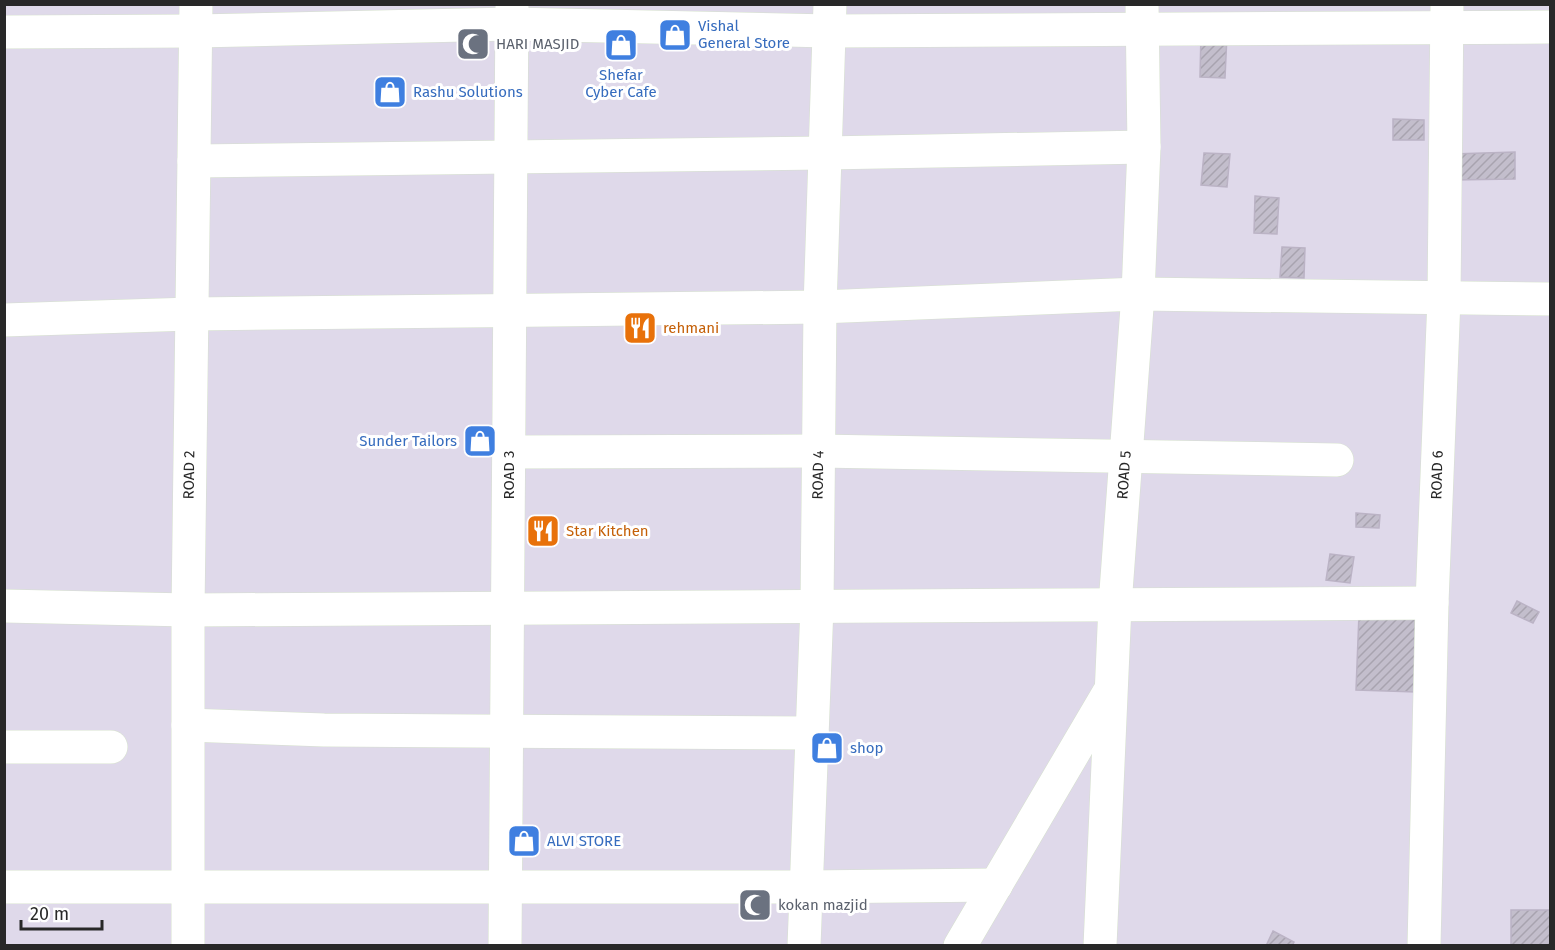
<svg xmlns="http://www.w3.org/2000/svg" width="1555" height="950" font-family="'Fira Sans',sans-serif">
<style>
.building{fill:url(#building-hatch);stroke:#bbb3c5;stroke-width:1.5}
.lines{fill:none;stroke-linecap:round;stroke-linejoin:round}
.minor-casing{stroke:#d6e1ce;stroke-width:34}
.minor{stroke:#fff;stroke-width:33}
.labels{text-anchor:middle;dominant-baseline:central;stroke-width:6;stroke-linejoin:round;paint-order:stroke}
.shop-label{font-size:15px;fill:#366cbe;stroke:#fff;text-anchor:start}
.worship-label{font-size:15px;fill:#5b616d;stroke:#fff;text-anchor:start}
.food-label{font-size:15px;fill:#c56008;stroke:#fff;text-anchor:start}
.street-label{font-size:15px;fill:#282828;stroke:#fff}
</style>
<defs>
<pattern id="building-hatch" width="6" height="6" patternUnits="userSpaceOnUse" patternTransform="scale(1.5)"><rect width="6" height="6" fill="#c3becc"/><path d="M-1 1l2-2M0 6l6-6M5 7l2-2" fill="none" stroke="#a8a3af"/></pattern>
</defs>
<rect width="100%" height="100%" fill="#dfd9ea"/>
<g class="building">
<path d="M1201,34L1227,35L1225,78L1200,77Z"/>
<path d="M1393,119L1424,120V140H1393Z"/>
<path d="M1515,152V179L1452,180V154Z"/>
<path d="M1204,153L1230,154L1227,187L1201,185Z"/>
<path d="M1255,196L1279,198L1277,234L1254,233Z"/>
<path d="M1282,247L1305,248L1304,278L1280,277Z"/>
<path d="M1356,513L1380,515L1379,528L1356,527Z"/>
<path d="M1330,554L1354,557L1350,583L1326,580Z"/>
<path d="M1517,601L1539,612L1533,623L1511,613Z"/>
<path d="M1359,614L1419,616L1416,692L1356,690Z"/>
<rect x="1511" y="910" width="39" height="36"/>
<path d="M1273,931L1294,942L1292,946H1266Z"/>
</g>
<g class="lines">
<defs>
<g id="minor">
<path d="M4,32L196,31L512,24L830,31L1550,27"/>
<path d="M194,161L826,153L1144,147"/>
<path d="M4,320L191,314L820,307L1138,294L1550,299"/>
<path d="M509,452L819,451L1337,460"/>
<path d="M4,606L188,610L1432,603"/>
<path d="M188,725L324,730L812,733"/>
<path d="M4,747H111"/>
<path d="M4,887H805L996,885"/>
<path d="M188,946V610L196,4"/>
<path d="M505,946L512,4"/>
<path d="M804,946L817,606L820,307L830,4"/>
<path d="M960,946L1108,694"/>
<path d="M1100,946L1115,605L1138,294L1144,147L1142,4"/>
<path d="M1424,946L1432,603L1444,298L1447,4"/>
</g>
</defs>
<use href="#minor" class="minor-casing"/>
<use href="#minor" class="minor"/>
</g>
<defs>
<symbol id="shop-square" viewBox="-11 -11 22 22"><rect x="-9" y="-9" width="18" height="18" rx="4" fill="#3f7fe0" stroke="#fff"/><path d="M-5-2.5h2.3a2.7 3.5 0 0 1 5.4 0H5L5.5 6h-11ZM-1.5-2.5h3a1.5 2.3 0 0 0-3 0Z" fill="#fff"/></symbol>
<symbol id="mosque-square" viewBox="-11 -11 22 22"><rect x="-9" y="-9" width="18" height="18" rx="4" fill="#6b7280" stroke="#fff"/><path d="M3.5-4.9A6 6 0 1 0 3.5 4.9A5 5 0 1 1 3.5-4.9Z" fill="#fff"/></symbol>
<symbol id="restaurant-square" viewBox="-11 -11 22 22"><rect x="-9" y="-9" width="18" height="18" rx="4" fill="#e8710a" stroke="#fff"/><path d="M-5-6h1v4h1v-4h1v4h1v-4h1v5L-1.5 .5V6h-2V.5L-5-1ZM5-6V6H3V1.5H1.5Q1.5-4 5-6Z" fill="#fff"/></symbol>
</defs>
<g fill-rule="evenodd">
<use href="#shop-square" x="656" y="16" width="38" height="38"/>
<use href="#mosque-square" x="454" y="25" width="38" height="38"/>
<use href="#shop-square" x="602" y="26" width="38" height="38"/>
<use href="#shop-square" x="371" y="73" width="38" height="38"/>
<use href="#restaurant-square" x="621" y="309" width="38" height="38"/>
<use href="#shop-square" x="461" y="422" width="38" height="38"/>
<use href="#restaurant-square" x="524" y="512" width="38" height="38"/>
<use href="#shop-square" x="808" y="729" width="38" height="38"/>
<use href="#shop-square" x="505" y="822" width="38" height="38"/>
<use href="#mosque-square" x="736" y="886" width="38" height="38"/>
</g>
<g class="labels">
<g class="shop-label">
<text x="698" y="26">Vishal<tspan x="698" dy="17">General Store</tspan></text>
<text x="621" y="75" text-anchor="middle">Shefar<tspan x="621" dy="17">Cyber Cafe</tspan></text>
<text x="413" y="92">Rashu Solutions</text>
<text x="457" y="441" text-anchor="end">Sunder Tailors</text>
<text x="850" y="748">shop</text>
<text x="547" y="841">ALVI STORE</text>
</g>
<g class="worship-label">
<text x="496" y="44">HARI MASJID</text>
<text x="778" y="905">kokan mazjid</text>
</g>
<g class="food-label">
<text x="663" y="328">rehmani</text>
<text x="566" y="531">Star Kitchen</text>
</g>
<g class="street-label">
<text transform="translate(189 475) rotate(-89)">ROAD 2</text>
<text transform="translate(509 475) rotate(-90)">ROAD 3</text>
<text transform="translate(818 475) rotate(-89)">ROAD 4</text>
<text transform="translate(1124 475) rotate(-86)">ROAD 5</text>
<text transform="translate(1437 475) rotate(-88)">ROAD 6</text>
</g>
</g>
<rect width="1555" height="950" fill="none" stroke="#282828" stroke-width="12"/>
<path d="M21 920v9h81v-9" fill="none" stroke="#282828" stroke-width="3"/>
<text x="30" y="920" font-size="18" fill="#282828" stroke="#ffffff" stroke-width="4.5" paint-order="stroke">20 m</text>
</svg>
